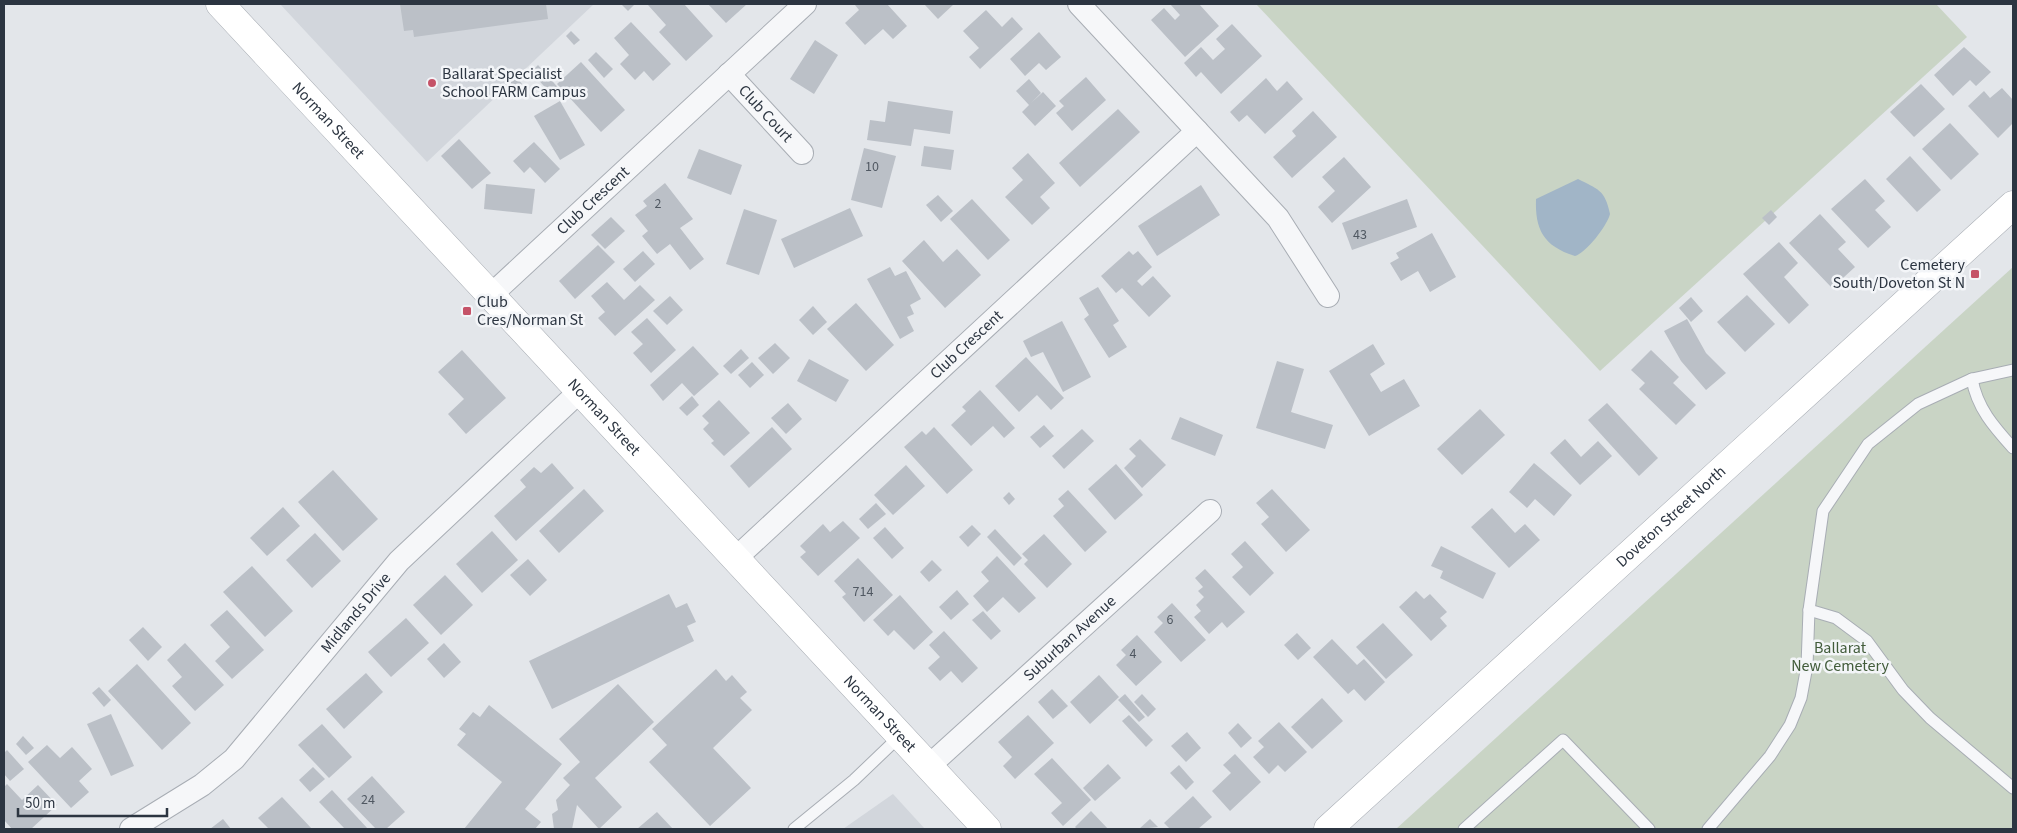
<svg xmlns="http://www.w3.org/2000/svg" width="2017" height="833" font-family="'Source Sans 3',sans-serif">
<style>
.built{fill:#d2d6dc}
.green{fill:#c9d4c5}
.water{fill:#a1b5c7}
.building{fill:#bbc0c7}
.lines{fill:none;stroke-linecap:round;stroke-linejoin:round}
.lane-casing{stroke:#a8adb4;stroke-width:13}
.street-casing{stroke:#a8adb4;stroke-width:24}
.secondary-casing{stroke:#a8adb4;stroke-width:29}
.lane{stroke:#f6f7f9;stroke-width:11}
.street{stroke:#f6f7f9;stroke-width:22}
.secondary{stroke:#fff;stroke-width:28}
.poi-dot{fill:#c55368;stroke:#f3f5f8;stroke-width:2}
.labels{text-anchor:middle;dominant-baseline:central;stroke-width:5;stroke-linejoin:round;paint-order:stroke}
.number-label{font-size:14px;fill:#505862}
.poi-label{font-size:16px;fill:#2c3541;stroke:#f3f5f8;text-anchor:start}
.street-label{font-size:16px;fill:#2c3541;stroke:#f3f5f8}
.park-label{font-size:16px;fill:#425c3b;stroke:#f3f5f8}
</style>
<rect width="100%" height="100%" fill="#e3e6ea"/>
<g class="built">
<path d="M280,4H594L427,162Z"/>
<path d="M893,794L925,829H843Z"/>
</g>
<g class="green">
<path d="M1256,4H1936L1967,37L1600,371Z"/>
<path d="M2013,267V829H1396Z"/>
</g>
<path class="water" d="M1578,179C1597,189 1605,189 1610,214C1607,226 1586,253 1575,256C1543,246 1535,229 1536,199Z"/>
<g class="building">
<path d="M400,4H546L548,19L414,37L413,30L404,31Z"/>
<path d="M621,4H635L628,11Z"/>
<path d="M650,4H684L713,36L686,61L659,32L666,25L648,5Z"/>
<path d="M708,4H747L726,23Z"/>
<path d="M857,4H887L907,26L893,39L883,29L865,45L845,23L859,10L855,5Z"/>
<path d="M924,4H954L938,19Z"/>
<path d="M1170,4H1199L1219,26L1185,57L1151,20L1164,8L1175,20L1180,15Z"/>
<path d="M986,10L1002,27L1012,17L1023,29L980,69L969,57L979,48L963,31Z"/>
<path d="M631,22L671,64L653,81L644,71L635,80L620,64L629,55L614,38Z"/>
<path d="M1232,24L1262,56L1221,94L1201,72L1196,77L1184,63L1201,47L1213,60L1225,49L1216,39Z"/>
<path d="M571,31L580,40L574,45L566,36Z"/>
<path d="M1039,32L1061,57L1046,70L1039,63L1025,76L1010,59Z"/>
<path d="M815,40L838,55L814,94L790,79Z"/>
<path d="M1964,47L1991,72L1976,86L1970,80L1953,96L1934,75Z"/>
<path d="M596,52L613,69L604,78L588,60Z"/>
<path d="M581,62L625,110L601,132L557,84Z"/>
<path d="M538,65L562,92L555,98L531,72Z"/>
<path d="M517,77L522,84L516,90L510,83Z"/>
<path d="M1086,77L1106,100L1072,131L1056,113L1064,106L1059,101Z"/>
<path d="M1266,78L1277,91L1287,81L1303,99L1265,134L1247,115L1239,122L1230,112Z"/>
<path d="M1029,79L1041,93L1031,103L1043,92L1056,106L1035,126L1022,112L1029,105L1016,91Z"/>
<path d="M1921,84L1945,109L1914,137L1890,112Z"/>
<path d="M2002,88L2013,100V123L1998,138L1968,106L1984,91L1990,98Z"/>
<path d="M560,101L585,145L560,160L534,116Z"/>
<path d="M888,101L953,111L950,134L914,129L911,146L867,140L870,120L885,122Z"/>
<path d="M1118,109L1140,132L1080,187L1059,163Z"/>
<path d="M1313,111L1337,137L1292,178L1273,157L1296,136L1292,131Z"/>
<path d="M1950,123L1979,154L1951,180L1922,149Z"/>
<path d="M459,139L491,173L472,189L441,156Z"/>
<path d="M534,142L560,169L545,183L530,167L524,173L513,161Z"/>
<path d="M924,146L954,150L951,170L921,166Z"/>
<path d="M864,148L896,156L882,208L851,200Z"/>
<path d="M699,149L742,165L731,195L687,178Z"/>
<path d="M1028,153L1055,183L1040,197L1050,208L1032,225L1005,197L1023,180L1012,168Z"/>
<path d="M1910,156L1941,190L1917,212L1886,179Z"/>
<path d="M1344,157L1371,187L1332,223L1318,207L1335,191L1322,177Z"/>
<path d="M1865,179L1885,201L1875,210L1891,227L1868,248L1831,209Z"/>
<path d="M665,183L693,219L680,228L704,259L690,270L670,244L657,254L642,236L648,231L635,215L647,206L643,201Z"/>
<path d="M486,184L535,189L532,214L484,209Z"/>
<path d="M1201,185L1220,215L1157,256L1138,226Z"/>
<path d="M938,195L953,211L941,222L926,205Z"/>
<path d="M972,199L1010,240L988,260L950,219Z"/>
<path d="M1407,199L1417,227L1352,250L1342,223Z"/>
<path d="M850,208L863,236L794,268L781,239Z"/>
<path d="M744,209L777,220L759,275L726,264Z"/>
<path d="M1771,210L1777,217L1769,225L1762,218Z"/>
<path d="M1820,214L1846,242L1838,249L1855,267L1832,288L1789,243Z"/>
<path d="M611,217L625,231L605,249L591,235Z"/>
<path d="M1432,233L1456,277L1430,292L1418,271L1401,281L1390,263L1399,258L1396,253Z"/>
<path d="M924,240L943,262L957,249L981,275L945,308L902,261Z"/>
<path d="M1779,242L1798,263L1784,277L1809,305L1789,324L1743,274Z"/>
<path d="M598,245L615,262L575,299L559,281Z"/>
<path d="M643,251L655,264L635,282L623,269Z"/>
<path d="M1129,251L1133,255L1138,251L1152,267L1137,281L1142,286L1153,276L1171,296L1149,317L1122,288L1116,293L1101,276Z"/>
<path d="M890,267L895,276L906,271L921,299L910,305L914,314L907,317L914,331L900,339L867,279Z"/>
<path d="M607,282L624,300L640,285L655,300L615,336L598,318L605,312L591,296Z"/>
<path d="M1098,287L1119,321L1113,325L1127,347L1109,358L1084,319L1089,315L1079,298Z"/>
<path d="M1747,295L1775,324L1745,352L1717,322Z"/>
<path d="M670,296L683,310L667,325L653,311Z"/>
<path d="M1691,297L1703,311L1691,322L1679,308Z"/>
<path d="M856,303L894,345L866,371L827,329Z"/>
<path d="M813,306L827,322L813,335L799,320Z"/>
<path d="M647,318L676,350L651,373L633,353L643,344L631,332Z"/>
<path d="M1687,319L1706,353L1726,373L1706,390L1681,361L1664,331Z"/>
<path d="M1062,321L1091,377L1063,392L1043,352L1031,357L1023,341Z"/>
<path d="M775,343L790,358L773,374L758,358Z"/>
<path d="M1373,344L1385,364L1370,374L1381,392L1404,379L1420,406L1369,436L1329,371Z"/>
<path d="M693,346L719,374L694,396L682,383L663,401L650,385Z"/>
<path d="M741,349L749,358L731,374L723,366Z"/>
<path d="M462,350L506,398L466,434L448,414L464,399L438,372Z"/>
<path d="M1651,350L1679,377L1673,383L1696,405L1676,425L1639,389L1645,383L1631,370Z"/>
<path d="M1026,357L1064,398L1051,410L1037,395L1019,412L995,386Z"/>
<path d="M809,359L849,380L836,402L797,381Z"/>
<path d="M1277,361L1304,369L1291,412L1333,425L1325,449L1256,428Z"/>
<path d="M752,362L764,375L750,388L738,375Z"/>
<path d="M980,390L1015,428L1004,438L993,426L971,446L951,425L966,411L962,407Z"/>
<path d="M692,396L699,405L687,416L679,408Z"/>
<path d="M719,400L750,433L724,456L711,443L714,441L703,429L709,423L702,416Z"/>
<path d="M788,403L802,419L786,434L771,418Z"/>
<path d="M1607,403L1658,458L1639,476L1588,420Z"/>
<path d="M1480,409L1505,435L1462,475L1437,449Z"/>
<path d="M1180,417L1223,435L1215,456L1171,439Z"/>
<path d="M1044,425L1054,436L1040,448L1030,437Z"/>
<path d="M772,427L792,449L749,488L730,466Z"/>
<path d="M934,427L973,470L947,494L904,447L922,431L926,435Z"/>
<path d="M1082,429L1094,441L1064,469L1052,456Z"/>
<path d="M1140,439L1166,465L1142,488L1124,468L1136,456L1129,449Z"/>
<path d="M1565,439L1581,457L1598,441L1612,456L1580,485L1550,453Z"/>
<path d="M552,463L574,488L516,541L494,516L526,487L520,480L534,467L541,473Z"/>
<path d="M1534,463L1572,495L1554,516L1535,499L1527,508L1509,492Z"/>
<path d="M1116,464L1143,495L1115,520L1088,489Z"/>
<path d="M906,465L925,486L893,515L874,495Z"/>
<path d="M333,470L378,519L343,551L298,502Z"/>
<path d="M584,489L604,511L559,553L539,531Z"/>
<path d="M1272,489L1310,530L1286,552L1261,524L1269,517L1256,503Z"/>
<path d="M1068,490L1107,532L1085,552L1053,516L1064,506L1058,499Z"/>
<path d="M1009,492L1015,499L1009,505L1003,498Z"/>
<path d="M876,503L886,514L868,529L859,519Z"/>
<path d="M283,507L300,526L267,556L250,538Z"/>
<path d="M1492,508L1515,533L1525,524L1540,540L1509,568L1471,527Z"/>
<path d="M843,521L860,538L818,576L800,557L806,552L800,546L823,524L830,532Z"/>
<path d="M972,525L981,534L968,547L959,537Z"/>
<path d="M885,527L904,548L892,559L873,538Z"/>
<path d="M995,529L1022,558L1014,566L987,537Z"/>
<path d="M492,531L518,560L482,593L456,564Z"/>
<path d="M315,533L341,561L312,588L286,560Z"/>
<path d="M1044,534L1072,564L1047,588L1024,564L1028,560L1022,554Z"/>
<path d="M1245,541L1274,573L1250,596L1232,577L1243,567L1231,554Z"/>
<path d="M1441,546L1496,573L1483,599L1440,578L1443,571L1431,566Z"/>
<path d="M997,556L1036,598L1019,613L1003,597L987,612L973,596L989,581L981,572Z"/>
<path d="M858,558L893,595L864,622L842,597L846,594L834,581Z"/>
<path d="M528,559L547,580L530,596L510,575Z"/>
<path d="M932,560L942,570L929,582L920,572Z"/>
<path d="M252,566L293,611L265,637L223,592Z"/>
<path d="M1205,569L1245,612L1227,628L1222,622L1209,634L1194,617L1201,611L1196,605L1204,597L1198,591L1203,587L1195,578Z"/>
<path d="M445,575L473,605L441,635L413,605Z"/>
<path d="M957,590L969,604L951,620L939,607Z"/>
<path d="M1416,591L1424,599L1430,594L1447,612L1440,618L1447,626L1431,641L1399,607Z"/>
<path d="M669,594L676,608L687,603L696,622L687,626L694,641L552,709L529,661Z"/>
<path d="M900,595L933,632L914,650L894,630L888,636L873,620Z"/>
<path d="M1172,603L1206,640L1181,662L1154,632L1163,623L1157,617Z"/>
<path d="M227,610L264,650L232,679L215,661L230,647L210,625Z"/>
<path d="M983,611L1001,631L991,640L972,620Z"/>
<path d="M406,618L429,643L391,677L368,652Z"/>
<path d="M1383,623L1413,655L1386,679L1356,647Z"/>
<path d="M143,627L162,647L148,661L129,640Z"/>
<path d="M944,631L978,668L962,683L951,671L940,681L928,668L940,657L929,645Z"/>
<path d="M1297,633L1311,648L1298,660L1284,645Z"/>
<path d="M1137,635L1162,662L1136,686L1116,665L1126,655L1121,650Z"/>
<path d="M1332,639L1357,665L1364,659L1385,682L1365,701L1354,689L1348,694L1313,657Z"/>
<path d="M185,643L224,685L195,711L172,686L182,677L167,660Z"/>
<path d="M444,643L461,662L444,678L427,659Z"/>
<path d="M137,664L191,723L162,750L108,691Z"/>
<path d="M716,669L726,681L732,675L747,692L740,698L752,710L713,748L751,788L710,826L649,762L667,745L652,729Z"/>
<path d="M366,673L383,692L344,729L326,709Z"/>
<path d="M1099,675L1119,697L1090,724L1070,702Z"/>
<path d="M618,684L654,722L595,778L622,807L599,829L577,805L572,829H554L552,814L558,810L556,800L570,785L563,778L580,762L559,739Z"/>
<path d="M99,687L111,700L104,707L92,693Z"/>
<path d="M1052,689L1068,706L1053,719L1038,702Z"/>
<path d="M1125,694L1145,717L1139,722L1118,700Z"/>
<path d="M1142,694L1156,709L1148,717L1134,702Z"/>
<path d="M1322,698L1343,721L1312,749L1291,727Z"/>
<path d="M489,705L562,764L525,809L541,822L535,829H464L502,782L457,745L466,734L459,729L473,712L480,717Z"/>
<path d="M111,714L134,766L111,776L87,724Z"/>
<path d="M1028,715L1054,743L1015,779L1003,766L1012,757L998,742Z"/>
<path d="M1129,715L1153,740L1146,747L1122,721Z"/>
<path d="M1279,722L1307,752L1285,772L1278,765L1269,774L1253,757L1264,747L1258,741Z"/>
<path d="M1238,723L1252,738L1241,748L1228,733Z"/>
<path d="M322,724L352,757L329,778L298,745Z"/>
<path d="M1187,732L1201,748L1186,762L1171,746Z"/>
<path d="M23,736L34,748L26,755L16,744Z"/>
<path d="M47,745L60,758L72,747L92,769L79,781L89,792L71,808L28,762Z"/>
<path d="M7,750L24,769L10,781L4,774V753Z"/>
<path d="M1235,754L1261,782L1230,811L1212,791L1231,773L1223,765Z"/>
<path d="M1052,758L1091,800L1063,826L1051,813L1062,803L1034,774Z"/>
<path d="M1108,764L1121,778L1095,801L1083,788Z"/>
<path d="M1179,765L1194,782L1186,790L1170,773Z"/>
<path d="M313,767L325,779L310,792L299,780Z"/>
<path d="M372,776L405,812L386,829H376L347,799Z"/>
<path d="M7,784L22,800L38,785L57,805L31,829H12L4,820V787Z"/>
<path d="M332,790L368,829H345L319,802Z"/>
<path d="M1193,796L1212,817L1198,829H1170L1164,823Z"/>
<path d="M282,797L312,829H269L258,818Z"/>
<path d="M1091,811L1108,829H1077L1075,827Z"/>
<path d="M657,812L673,829H637Z"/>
<path d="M223,819L231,829H210Z"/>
<path d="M1150,819L1158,827L1139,829Z"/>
</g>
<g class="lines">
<defs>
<g id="lane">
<path d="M1972,379C1977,408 1994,427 2013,448"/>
<path d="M1809,610L1836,618L1867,641L1903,690L1930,718L2013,788"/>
<path d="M794,829L854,780L900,736"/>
<path d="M1464,829L1563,740L1649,829"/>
<path d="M1708,829L1770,756L1790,725L1801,698L1807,666L1809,610L1823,511L1868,444L1918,404L1972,379L2013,370"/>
</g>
<g id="street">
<path d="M1079,4L1278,218L1328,296"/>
<path id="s1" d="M729,74L802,153"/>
<path id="s2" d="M491,295L805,4"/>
<path id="s3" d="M736,558L1197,131"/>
<path id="s4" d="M929,766L1210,511"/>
<path id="s5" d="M131,829L202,785L234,759L399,561L580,391"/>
</g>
<g id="secondary">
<path id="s6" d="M220,4L987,829"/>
<path id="s7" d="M1328,829L2013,205"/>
</g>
</defs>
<use href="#lane" class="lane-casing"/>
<use href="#street" class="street-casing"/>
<use href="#secondary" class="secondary-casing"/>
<use href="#lane" class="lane"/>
<use href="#street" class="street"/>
<use href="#secondary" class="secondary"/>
</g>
<g class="poi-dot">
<circle cx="432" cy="83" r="5"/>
<rect x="1970" y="269" width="10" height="10" rx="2.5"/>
<rect x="462" y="306" width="10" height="10" rx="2.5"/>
</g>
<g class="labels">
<g class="number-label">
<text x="872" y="167">10</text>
<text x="658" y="204">2</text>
<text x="1360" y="235">43</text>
<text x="863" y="592">714</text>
<text x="1170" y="620">6</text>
<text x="1133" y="654">4</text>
<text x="368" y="800">24</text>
</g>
<g class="poi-label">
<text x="442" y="74">Ballarat Specialist<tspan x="442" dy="18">School FARM Campus</tspan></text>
<text x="1965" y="265" text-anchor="end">Cemetery<tspan x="1965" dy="18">South/Doveton St N</tspan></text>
<text x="477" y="302">Club<tspan x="477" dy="18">Cres/Norman St</tspan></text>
</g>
<g class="street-label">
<text stroke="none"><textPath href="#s1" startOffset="54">Club Court</textPath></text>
<text stroke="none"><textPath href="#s6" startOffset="159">Norman Street</textPath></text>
<text stroke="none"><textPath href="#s2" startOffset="139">Club Crescent</textPath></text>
<text stroke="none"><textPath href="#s3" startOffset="314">Club Crescent</textPath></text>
<text stroke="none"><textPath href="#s6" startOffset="564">Norman Street</textPath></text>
<text stroke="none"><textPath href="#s7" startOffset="464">Doveton Street North</textPath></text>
<text stroke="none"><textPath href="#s5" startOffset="315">Midlands Drive</textPath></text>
<text stroke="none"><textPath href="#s4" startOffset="190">Suburban Avenue</textPath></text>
<text stroke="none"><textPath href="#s6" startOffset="969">Norman Street</textPath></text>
</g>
<g class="park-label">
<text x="1840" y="648">Ballarat<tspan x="1840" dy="18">New Cemetery</tspan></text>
</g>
</g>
<rect width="2017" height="833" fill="none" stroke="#2c3541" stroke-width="10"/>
<path d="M18 808v8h149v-8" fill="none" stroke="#2c3541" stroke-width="2.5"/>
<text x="25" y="808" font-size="15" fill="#2c3541" stroke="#f3f5f8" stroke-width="4" paint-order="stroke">50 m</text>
</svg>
